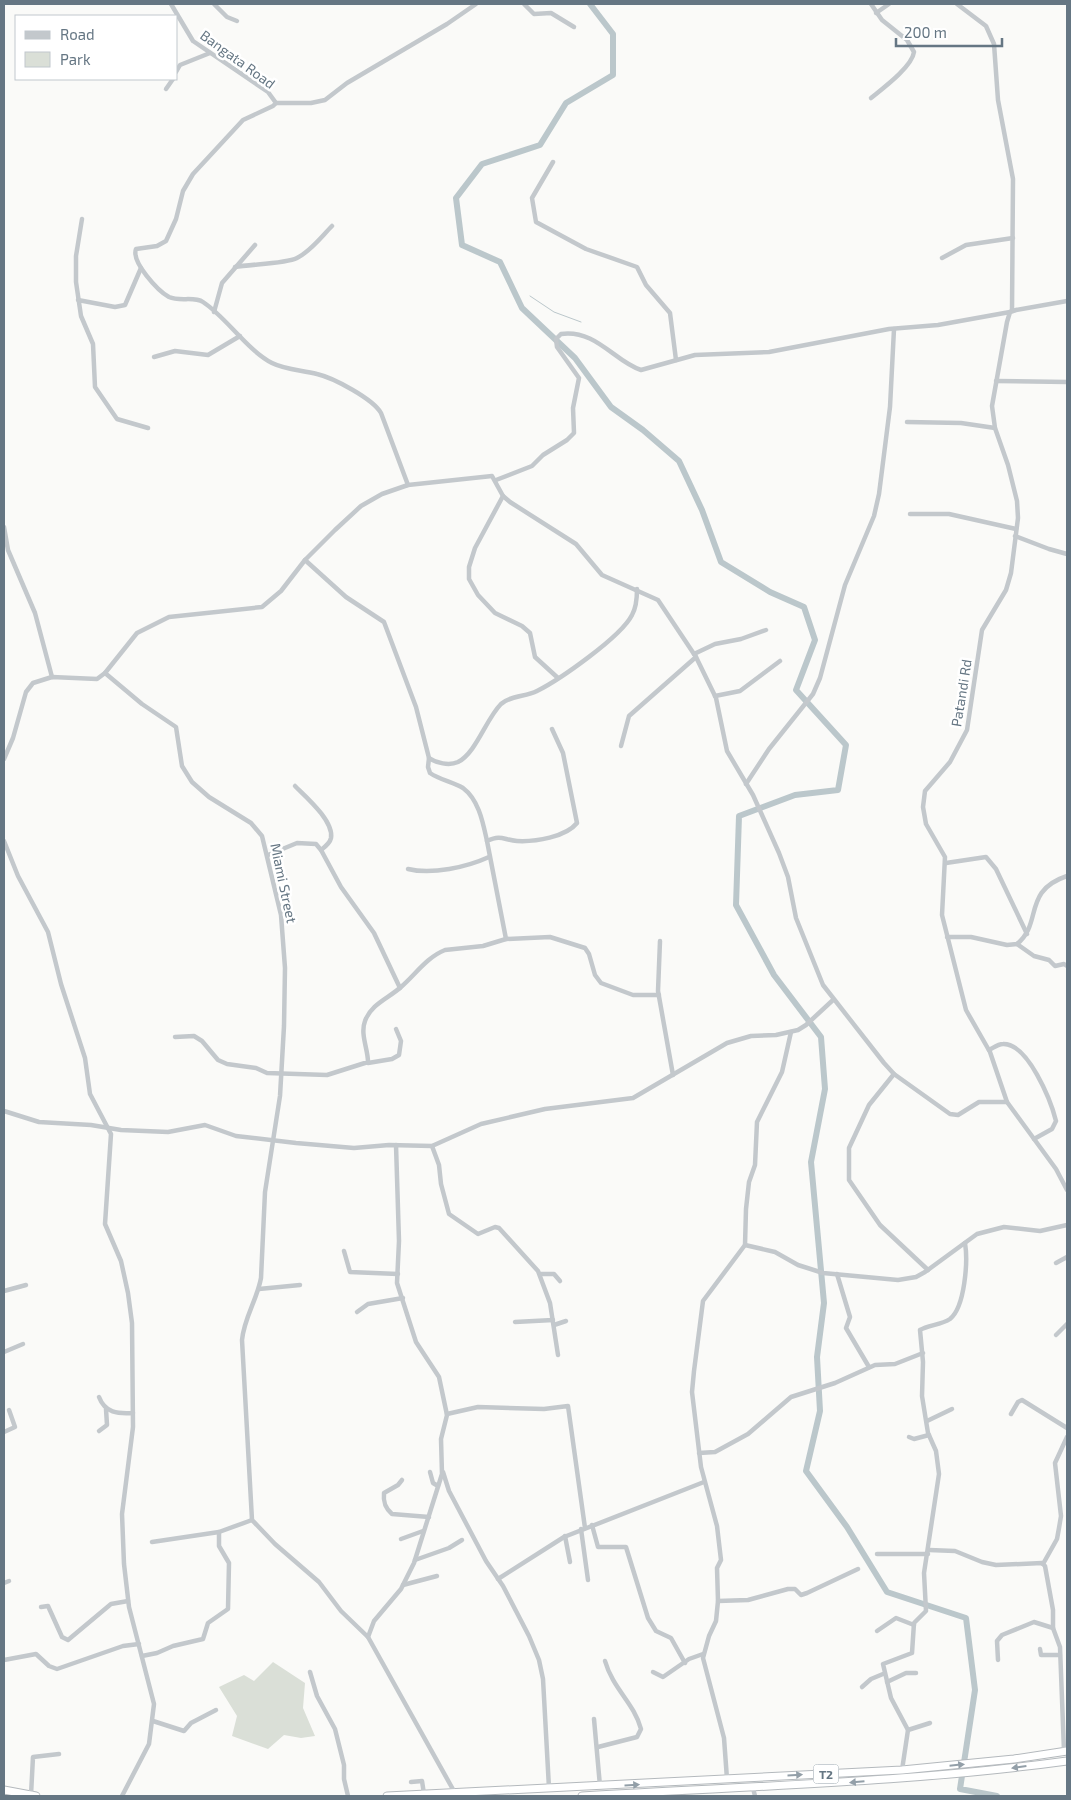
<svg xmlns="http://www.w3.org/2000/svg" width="1071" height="1800" font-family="'Exo 2',sans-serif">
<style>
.green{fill:#dadfd7}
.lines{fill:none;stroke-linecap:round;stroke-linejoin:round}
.stream{stroke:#bbc7cb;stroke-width:1}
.river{stroke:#bbc7cb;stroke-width:6}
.highway-casing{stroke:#b4b9bd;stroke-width:9}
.minor{stroke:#c3c8cc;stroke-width:4.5}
.highway{stroke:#fff;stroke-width:7}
.oneway{fill:#939fa8}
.labels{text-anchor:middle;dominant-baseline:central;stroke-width:5;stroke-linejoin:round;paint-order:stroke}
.shield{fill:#fff;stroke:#939fa8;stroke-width:1}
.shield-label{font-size:12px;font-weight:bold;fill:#657683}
.street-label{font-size:14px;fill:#657683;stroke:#fff}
</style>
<rect width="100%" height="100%" fill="#fafaf8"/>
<path class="green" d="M273,1662L305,1683L303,1708L315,1736L301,1738L284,1735L268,1749L232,1736L237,1716L219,1687L244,1675L254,1681Z"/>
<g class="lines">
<path class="stream" d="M530,296L554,312L581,322"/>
<path class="river" d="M590,4L613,34V75L566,103L540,145L482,164L456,198L462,245L500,262L522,308L575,358L611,407L643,430L679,461L702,510L721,562L770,592L804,607L815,640L796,690L846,745L838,790L795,795L739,816L736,905L774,975L821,1037L825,1089L811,1162L824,1303L817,1357L820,1411L806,1471L847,1527L887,1592L966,1618L975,1690L960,1789L997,1796"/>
<defs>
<g id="highway">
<path d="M4,1790L36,1796"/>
<path d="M387,1796L902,1770L1014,1759L1067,1751"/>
<path d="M582,1796C744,1786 906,1783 1067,1761"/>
</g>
</defs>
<use href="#highway" class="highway-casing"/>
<g class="minor">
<path d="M171,4L193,41L268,92L276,103L273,106L243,120L193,174L183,191L176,219L166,241L157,246L136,249C131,262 158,291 169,297C180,302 194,296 203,302C226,317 247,350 272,363C286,370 302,370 317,374C334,378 373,399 381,413L408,485"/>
<path d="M214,4L227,17L237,21"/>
<path d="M524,4L534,14L551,13L574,27"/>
<path d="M871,4L882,20L907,40L914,52C912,67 882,89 871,98"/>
<path d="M957,4L986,26L994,44L998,100L1013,179L1012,311"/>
<path d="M876,13L889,4"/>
<path d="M176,72L180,65L210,53"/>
<path d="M166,89L173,79"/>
<path d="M276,103H311L325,100L347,83L447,24L476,4"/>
<path d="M553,162L532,198L536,222L586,249L637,267L646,285L670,313L676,360"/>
<path d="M82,219L76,256V282L81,316L93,344L95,387L117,419L148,428"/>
<path d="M942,258L966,245L1013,238"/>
<path d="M235,267C251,264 285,264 297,258C311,251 322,236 332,226"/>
<path d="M78,300L115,307L125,305L141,268"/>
<path d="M1067,301L1016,310L1010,312L1007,322L992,406L995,428L1008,465L1017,501L1018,518L1011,573L1006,590L982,630L967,730L950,762L925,791L923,807L926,824L945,857L942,915L966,1010L990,1052L1007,1102L1056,1169L1067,1190"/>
<path d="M214,312L222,283L255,245"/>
<path d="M154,357L175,351L208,355L240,336"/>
<path d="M996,381L1067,382"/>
<path d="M907,422L961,423L995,428"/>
<path d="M496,480L532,466L543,455L567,440L574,433L573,408L579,378L557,347L556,339L561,334C596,329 615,362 641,370L695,355L769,352L889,329L938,325L1010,312"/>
<path d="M503,496L475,548L469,567V579L478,595L495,613L522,626L530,633L535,657L558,678"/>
<path d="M910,514H949L1016,529"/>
<path d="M4,527L8,550L35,613L52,677"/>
<path d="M1015,536L1049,549L1067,554"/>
<path d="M305,560L346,597L384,622L416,707L429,758C436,763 449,766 458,762C476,753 486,719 501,704C511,695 526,697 537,691C559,680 621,637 632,615C636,608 637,598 637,589"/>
<path d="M694,654L715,644L741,639L766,630"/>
<path d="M105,673L142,704L176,727L182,766L192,782L209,797L251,823L262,836L281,915L285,968L284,1026L280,1096L265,1192L261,1278C257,1300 244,1318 242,1340L252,1520L275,1544L319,1582L341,1611L368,1637L455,1793"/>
<path d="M715,696L740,691L780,661"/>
<path d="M621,746L629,716L696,657"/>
<path d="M429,758L428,767L430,773C440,780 453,782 463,788C479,800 483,823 487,841"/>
<path d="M4,759L13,738L26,692L33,683L52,677L97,679L105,673L137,633L169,617L262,607L281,591L305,560L335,530L361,506L382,494L408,485L492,476L503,496L510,502L576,544L602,575L658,600L696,657L716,698L727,751L753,795L779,853L788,877L796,918L823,985L884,1063L894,1074L950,1114L958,1115L979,1102H1007"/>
<path d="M746,784L769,749L813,694L820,678L845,585L874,516L879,494L890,407L894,329"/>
<path d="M295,786C306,797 334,821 331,838C330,843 325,847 321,850"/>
<path d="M4,841L18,876L48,932L61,984L85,1058L90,1094L111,1134L105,1224L121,1261L128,1293L132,1323L133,1427L122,1514L124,1564L129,1607L154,1704L149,1744L122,1796"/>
<path d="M268,855L297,843L316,844L321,850L341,887L374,933L400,988"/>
<path d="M946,863L986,857L996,869L1027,934"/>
<path d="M408,869C432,875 467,867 489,857"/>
<path d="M947,937H971L1007,945L1017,944C1043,923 1022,891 1067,876"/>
<path d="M506,939L487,841C502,834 503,840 517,841C535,842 566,837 577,823L563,753L552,729"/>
<path d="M660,941L658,991L673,1075"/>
<path d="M1017,944L1034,956L1049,960L1055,966L1064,964L1067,966"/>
<path d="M175,1037L194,1036L202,1041L218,1060L227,1064L256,1068L267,1073L327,1075L368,1062C368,1049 360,1034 365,1021C371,1004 389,998 401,987C415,975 427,957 445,950L483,946L506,939L550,937L585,948L589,954L595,975L601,983L633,995H659"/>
<path d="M989,1050C993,1048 998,1044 1003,1044C1028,1043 1051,1101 1056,1121L1052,1129L1034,1139"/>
<path d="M368,1063L392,1059L399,1055L401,1041L396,1029"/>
<path d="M894,1074L869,1105L849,1148V1180L880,1225L928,1270"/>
<path d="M4,1111L39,1122L91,1125L121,1130L168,1132L205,1125L236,1136L296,1143L354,1148L389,1145L432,1146L481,1124L545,1109L633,1098L727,1043L751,1036L776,1035L798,1030L806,1025L833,1000"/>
<path d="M432,1146L439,1165L441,1184L449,1214L478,1234L495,1227L499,1228L538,1271L550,1303L558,1355"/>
<path d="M745,1245L775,1252L798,1265L823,1273L898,1280L916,1277L925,1272L977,1234L1004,1227L1040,1231L1067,1225"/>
<path d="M344,1251L350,1272L398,1274"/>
<path d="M1056,1263L1067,1257"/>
<path d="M540,1274H554L560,1281"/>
<path d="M837,1274L850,1317L846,1328L869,1367"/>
<path d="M259,1289L300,1285"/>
<path d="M4,1291L26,1285"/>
<path d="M357,1312L368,1304L403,1298"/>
<path d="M515,1322L553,1320"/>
<path d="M554,1325L566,1321"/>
<path d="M1056,1335L1067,1324"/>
<path d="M4,1352L23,1344"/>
<path d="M99,1397C105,1413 118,1414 133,1413"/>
<path d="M447,1414L478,1407L544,1409L568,1406L585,1528"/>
<path d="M1011,1414L1018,1402L1022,1400L1067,1428"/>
<path d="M927,1421L952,1409"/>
<path d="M99,1431L107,1425L106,1409"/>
<path d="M4,1432L15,1427L9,1410"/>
<path d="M909,1437L914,1439L929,1435"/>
<path d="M699,1453L715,1452L748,1434L791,1397L835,1383L875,1365L895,1364L923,1353"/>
<path d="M430,1472L433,1483L438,1486"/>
<path d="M443,1472L449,1491L486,1561L503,1586L529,1636L539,1660L543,1679L549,1788"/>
<path d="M402,1480L398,1485L384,1493C383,1502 385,1508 392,1514L429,1517"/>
<path d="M592,1525L598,1547H626L648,1618L656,1631L671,1638L685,1663"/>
<path d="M581,1529L588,1580"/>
<path d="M565,1536L570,1562"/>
<path d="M401,1539L423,1531"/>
<path d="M152,1542L219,1532L252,1520"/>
<path d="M929,1550L955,1551L982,1562L996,1565L1042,1563L1045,1566L1053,1610V1628L1060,1647L1064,1751"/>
<path d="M877,1554H928"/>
<path d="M415,1560L449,1548L462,1540"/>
<path d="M1043,1564L1057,1539L1059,1528L1061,1516L1055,1463L1067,1437"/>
<path d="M498,1579L564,1537L704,1482"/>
<path d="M4,1583L9,1581"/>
<path d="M403,1585L437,1576"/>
<path d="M718,1601L748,1600L788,1589H795L801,1595L807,1593L858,1569"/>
<path d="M41,1607L48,1606L62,1637L68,1640L111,1604L128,1601"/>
<path d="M877,1631L896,1618L914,1625"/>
<path d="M368,1637L374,1621L401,1589L414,1563L442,1474L441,1439L447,1415L439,1377L416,1342L397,1283L399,1241L396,1145"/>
<path d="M1040,1649L1041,1655H1060"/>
<path d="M142,1656L157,1653L173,1646L203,1639L208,1623L228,1609L229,1563L219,1546V1532"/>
<path d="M4,1660L36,1654L49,1666L57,1669L123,1646L139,1644"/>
<path d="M998,1660L997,1641L1002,1635L1034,1622L1053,1628"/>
<path d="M310,1672L317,1696L335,1729L344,1765V1779L348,1796"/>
<path d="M653,1672L663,1677L689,1659L703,1654"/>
<path d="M887,1682L906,1673H916"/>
<path d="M862,1687L871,1679L883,1674"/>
<path d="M594,1719L600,1786"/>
<path d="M153,1721L184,1731L191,1723L216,1710"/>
<path d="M908,1730L930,1723"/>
<path d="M598,1747L637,1737L641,1729C634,1703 613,1689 605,1661"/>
<path d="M902,1770L908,1730L891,1698L883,1664L912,1653L914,1623L926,1611L924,1573L939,1474L936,1451L928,1433L922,1396L923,1362L920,1330C928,1325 941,1325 950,1319C965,1307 968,1261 965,1243"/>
<path d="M727,1779L724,1738L703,1658L709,1636L716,1621L718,1601L717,1568L721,1560L717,1526L701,1467L692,1392L694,1371L703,1301L745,1245L746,1209L749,1182L755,1165L757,1122L782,1072L791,1032"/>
<path d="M411,1782L422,1781L424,1794"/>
<path d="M753,1788L755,1796"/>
<path d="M31,1795L33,1757L59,1754"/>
</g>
<use href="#highway" class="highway"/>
</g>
<defs><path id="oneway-solid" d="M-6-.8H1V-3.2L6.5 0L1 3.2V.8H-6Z" transform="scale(1.25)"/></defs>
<g class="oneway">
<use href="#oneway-solid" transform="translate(957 1765) rotate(-6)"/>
<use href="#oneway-solid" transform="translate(1019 1767) rotate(172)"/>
<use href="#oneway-solid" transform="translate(795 1775) rotate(-3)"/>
<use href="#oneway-solid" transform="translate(857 1782) rotate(175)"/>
<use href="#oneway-solid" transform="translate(632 1785) rotate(-3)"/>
</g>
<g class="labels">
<rect class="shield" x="813.5" y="1764.5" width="25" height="19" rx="4"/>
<g class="shield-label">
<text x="826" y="1774">T2</text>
</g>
<g class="street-label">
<text transform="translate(238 59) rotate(36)">Bangata Road</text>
<text transform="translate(961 693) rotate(-81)">Patandi Rd</text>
<text transform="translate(284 883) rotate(78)">Miami Street</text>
</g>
</g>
<rect width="1071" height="1800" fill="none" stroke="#657683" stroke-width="10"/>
<rect x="15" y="15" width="162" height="65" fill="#ffffff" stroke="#c1c8cd"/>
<rect x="25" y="31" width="25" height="8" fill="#c3c8cc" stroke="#c1c8cd"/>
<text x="60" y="40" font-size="15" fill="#657683">Road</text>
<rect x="25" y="52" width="25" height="15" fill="#dadfd7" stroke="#c1c8cd"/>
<text x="60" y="65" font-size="15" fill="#657683">Park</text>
<path d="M896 38v8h106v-8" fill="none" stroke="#657683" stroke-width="2.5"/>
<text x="904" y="38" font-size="15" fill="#657683" stroke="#ffffff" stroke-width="4" paint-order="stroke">200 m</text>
</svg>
